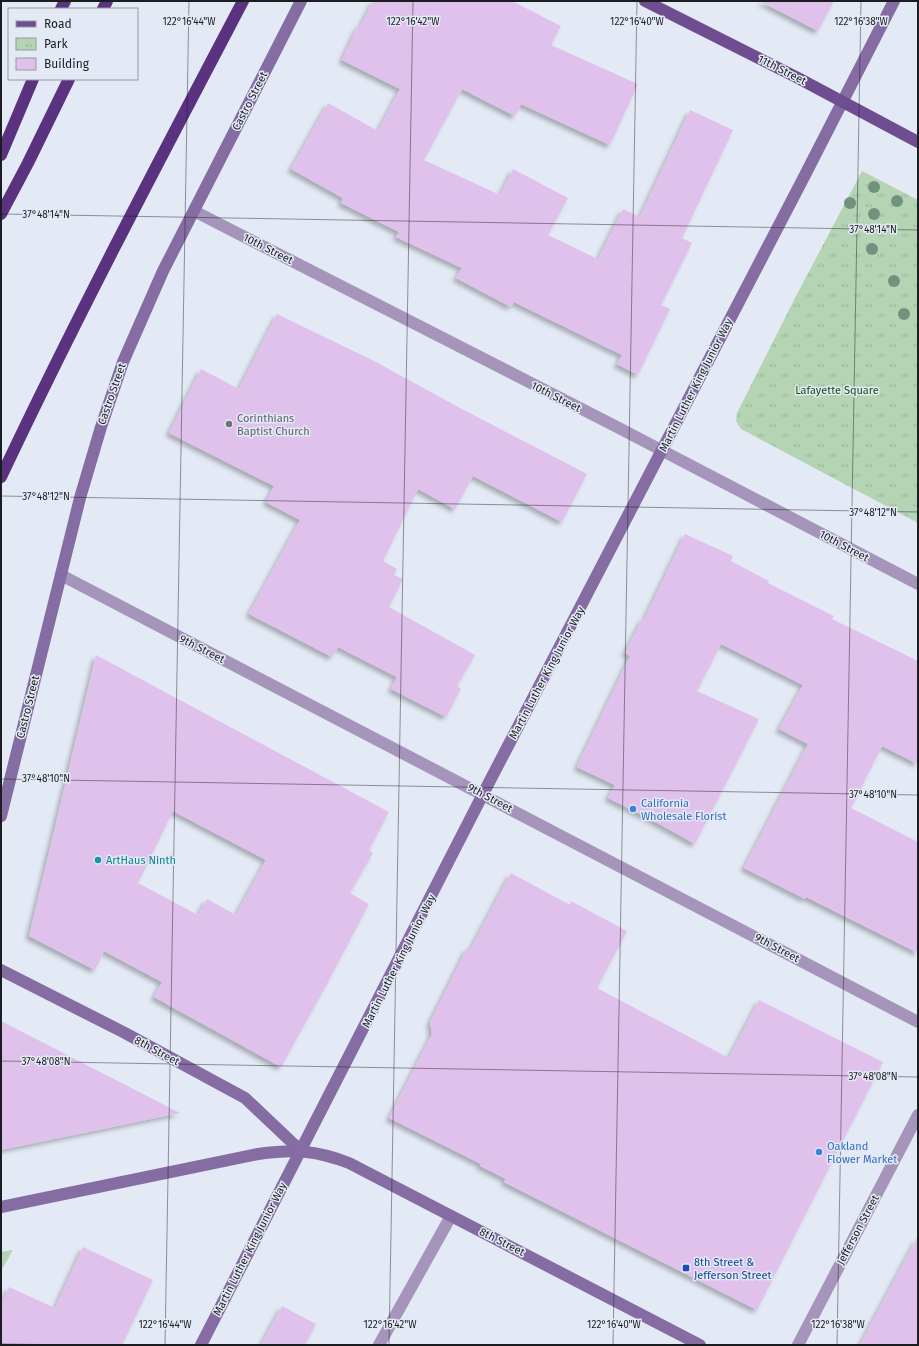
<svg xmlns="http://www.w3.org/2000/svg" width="919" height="1346" font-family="'Fira Sans',sans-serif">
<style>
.green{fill:#b4d4b4}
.park{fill:url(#park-tufts)}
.building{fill:#e0c1ec;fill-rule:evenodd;filter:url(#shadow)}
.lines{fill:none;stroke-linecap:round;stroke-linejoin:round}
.lane{stroke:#a695bb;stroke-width:12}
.street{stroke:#a695bb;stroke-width:12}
.secondary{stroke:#856ca3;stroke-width:12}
.primary{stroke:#6e4d90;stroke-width:12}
.highway{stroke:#5a3280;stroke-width:12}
.tree{fill:#71937d}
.ticks{fill:none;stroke:#1b1d21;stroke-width:1;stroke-opacity:0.45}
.worship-dot{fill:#6b7280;stroke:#e4eaf5;stroke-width:1.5}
.shop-dot{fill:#3f7fe0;stroke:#e4eaf5;stroke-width:1.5}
.culture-dot{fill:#0f9aa8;stroke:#e4eaf5;stroke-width:1.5}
.transit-dot{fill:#1a4fb4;stroke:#e4eaf5;stroke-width:1.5}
.labels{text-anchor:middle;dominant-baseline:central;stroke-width:3;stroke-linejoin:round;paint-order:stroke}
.street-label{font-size:11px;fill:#1b1d21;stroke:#e4eaf5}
.park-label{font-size:11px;fill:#134c1a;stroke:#e4eaf5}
.worship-label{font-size:11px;fill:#5b616d;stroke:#e4eaf5;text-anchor:start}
.shop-label{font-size:11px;fill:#366cbe;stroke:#e4eaf5;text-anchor:start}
.culture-label{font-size:11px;fill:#0d838f;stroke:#e4eaf5;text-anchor:start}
.transit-label{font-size:11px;fill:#164399;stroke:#e4eaf5;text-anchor:start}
.ticks-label{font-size:10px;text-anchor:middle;fill:#1b1d21;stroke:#e4eaf5;stroke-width:3;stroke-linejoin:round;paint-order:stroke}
</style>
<defs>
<pattern id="park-tufts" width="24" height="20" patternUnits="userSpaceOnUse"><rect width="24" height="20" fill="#b4d4b4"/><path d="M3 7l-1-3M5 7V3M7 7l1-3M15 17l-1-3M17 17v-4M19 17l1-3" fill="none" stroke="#9ab69a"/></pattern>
<filter id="shadow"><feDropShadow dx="-3.5" dy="3.5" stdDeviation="2" flood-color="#0004"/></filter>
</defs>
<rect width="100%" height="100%" fill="#e4eaf5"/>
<path class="green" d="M13,1250L1,1271V1252Z"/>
<path class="park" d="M862,171L918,200V523L741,429L736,421L737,413L795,298Z"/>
<g class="building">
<path d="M373,1H512L561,26L551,45L638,84L610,145L521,104L515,116L462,89L424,160L500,195L513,169L568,198L548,235L598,259L623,209L640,217L690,110L733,130L682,238L692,243L661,305L670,309L638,375L617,364L622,355L514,302L511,307L456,278L462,268L396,237L399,232L341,203L343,198L291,169L328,103L378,131L400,89L342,60L358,26L360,27Z"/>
<path d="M760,1H834L818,31Z"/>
<path d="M277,314L374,361L460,408L587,474L562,522L473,476L455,509L418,489L383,561L397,569L394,575L403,579L389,607L475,655L457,686L461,689L446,717L391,689L397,677L338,647L332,657L249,614L300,520L266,502L274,486L169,433L201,369L239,389Z"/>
<path d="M685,534L733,556L731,561L769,581L768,583L834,616L832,619L918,661V764L882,746L851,808L918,842V953L806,897L805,899L744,868L808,744L779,729L803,685L721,644L697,691L759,719L695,844L652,820L608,798L615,785L577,767L630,656L625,653L642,619L644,620Z"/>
<path d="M96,655L389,812L369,850L373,853L350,893L369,904L328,982L281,1067L154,997L162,982L104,951L95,970L29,936ZM173,811L266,860L236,915L207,899L198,915L138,883Z"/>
<path d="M511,873L570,905L571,901L627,931L597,988L729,1058L759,1000L883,1062L757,1310L504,1182L506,1179L480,1166L481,1164L389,1118L432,1034L430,1022L467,948L470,950Z"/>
<path d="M1,1021L180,1113L1,1150Z"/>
<path d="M918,1236V1345H860Z"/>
<path d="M83,1247L153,1280L122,1345H1V1304L9,1287L55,1308Z"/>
<path d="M282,1306L316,1324L305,1345H261Z"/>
</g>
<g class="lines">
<path class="lane" d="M379,1345L451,1216"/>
<g class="street">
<path d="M194,211L617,427L918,584"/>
<path d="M61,575L918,1022"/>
<path d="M798,1345L918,1115"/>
</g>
<g class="secondary">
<path d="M1,816L80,498L101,427L123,362L163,271L301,1"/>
<path d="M1,970L125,1033L245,1098L300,1150"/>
<path d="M1,1207L258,1154C294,1149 315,1150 349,1163L700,1345"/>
<path d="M201,1345L483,794L805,175L894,1"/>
</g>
<path class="primary" d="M645,1L798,78L918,142"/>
<g class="highway">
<path d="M61,9L65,1"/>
<path d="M103,9L107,1"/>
<path d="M1,155L33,79"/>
<path d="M1,214L28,163L69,79"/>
<path d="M1,477C77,316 160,159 243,1"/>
</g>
</g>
<g class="tree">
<circle cx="874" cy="187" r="6"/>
<circle cx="897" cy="201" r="6"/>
<circle cx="850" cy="203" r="6"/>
<circle cx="874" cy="214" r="6"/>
<circle cx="872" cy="249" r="6"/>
<circle cx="894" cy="281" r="6"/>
<circle cx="904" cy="314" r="6"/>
</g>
<path class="ticks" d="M1,214L918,230M1,496L918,512M1,779L918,795M1,1061L918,1077M1,1344L81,1345M165,1345L189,1M389,1345L413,1M613,1345L637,1M837,1345L861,1"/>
<circle class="worship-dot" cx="229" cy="424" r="4"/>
<g class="shop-dot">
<circle cx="633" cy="809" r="4"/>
<circle cx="819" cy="1152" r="4"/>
</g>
<circle class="culture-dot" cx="98" cy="860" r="4"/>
<rect class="transit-dot" x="682" y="1264" width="8" height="8" rx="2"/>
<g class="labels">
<g class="street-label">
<text transform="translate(782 70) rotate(27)">11th Street</text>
<text transform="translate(250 101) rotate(-63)">Castro Street</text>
<text transform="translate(268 249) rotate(27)">10th Street</text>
<text transform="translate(696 385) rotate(-63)">Martin Luther King Junior Way</text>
<text transform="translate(112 394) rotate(-71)">Castro Street</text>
<text transform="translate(556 397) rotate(27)">10th Street</text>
<text transform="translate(844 546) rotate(28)">10th Street</text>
<text transform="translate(202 649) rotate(27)">9th Street</text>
<text transform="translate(547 673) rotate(-62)">Martin Luther King Junior Way</text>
<text transform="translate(28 707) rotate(-76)">Castro Street</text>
<text transform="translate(490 798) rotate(28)">9th Street</text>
<text transform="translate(777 948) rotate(28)">9th Street</text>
<text transform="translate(399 961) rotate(-63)">Martin Luther King Junior Way</text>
<text transform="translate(157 1051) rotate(28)">8th Street</text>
<text transform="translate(858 1230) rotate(-62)">Jefferson Street</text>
<text transform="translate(502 1242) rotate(27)">8th Street</text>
<text transform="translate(250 1249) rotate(-63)">Martin Luther King Junior Way</text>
</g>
<g class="park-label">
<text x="837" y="390">Lafayette Square</text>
</g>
<g class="worship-label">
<text x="237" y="418">Corinthians<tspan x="237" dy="13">Baptist Church</tspan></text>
</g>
<g class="shop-label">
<text x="641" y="803">California<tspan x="641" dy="13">Wholesale Florist</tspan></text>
<text x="827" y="1146">Oakland<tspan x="827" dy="13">Flower Market</tspan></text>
</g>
<g class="culture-label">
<text x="106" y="860">ArtHaus Ninth</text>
</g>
<g class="transit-label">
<text x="694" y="1262">8th Street &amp;<tspan x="694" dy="13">Jefferson Street</tspan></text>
</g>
</g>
<g class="ticks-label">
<text x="189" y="25">122°16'44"W</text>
<text x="413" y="25">122°16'42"W</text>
<text x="637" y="25">122°16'40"W</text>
<text x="861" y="25">122°16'38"W</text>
<text x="46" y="218">37°48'14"N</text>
<text x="873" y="233">37°48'14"N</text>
<text x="46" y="500">37°48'12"N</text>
<text x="873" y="516">37°48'12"N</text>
<text x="46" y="782">37°48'10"N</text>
<text x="873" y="798">37°48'10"N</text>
<text x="46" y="1065">37°48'08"N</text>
<text x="873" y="1080">37°48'08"N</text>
<text x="165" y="1328">122°16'44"W</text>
<text x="390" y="1328">122°16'42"W</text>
<text x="614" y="1328">122°16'40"W</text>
<text x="838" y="1328">122°16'38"W</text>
</g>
<rect width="919" height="1346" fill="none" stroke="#1b1d21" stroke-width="4"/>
<rect x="8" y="8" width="130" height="72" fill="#e4eaf5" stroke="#9498a0"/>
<rect x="16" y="21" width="20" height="6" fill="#6e4d90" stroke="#9498a0"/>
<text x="44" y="28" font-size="12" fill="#1b1d21">Road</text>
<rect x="16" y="38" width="20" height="12" fill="url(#park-tufts)" stroke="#9498a0"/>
<text x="44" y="48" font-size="12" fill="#1b1d21">Park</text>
<rect x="16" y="58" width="20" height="12" fill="#e0c1ec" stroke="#9498a0"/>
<text x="44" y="68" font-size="12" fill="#1b1d21">Building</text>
</svg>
